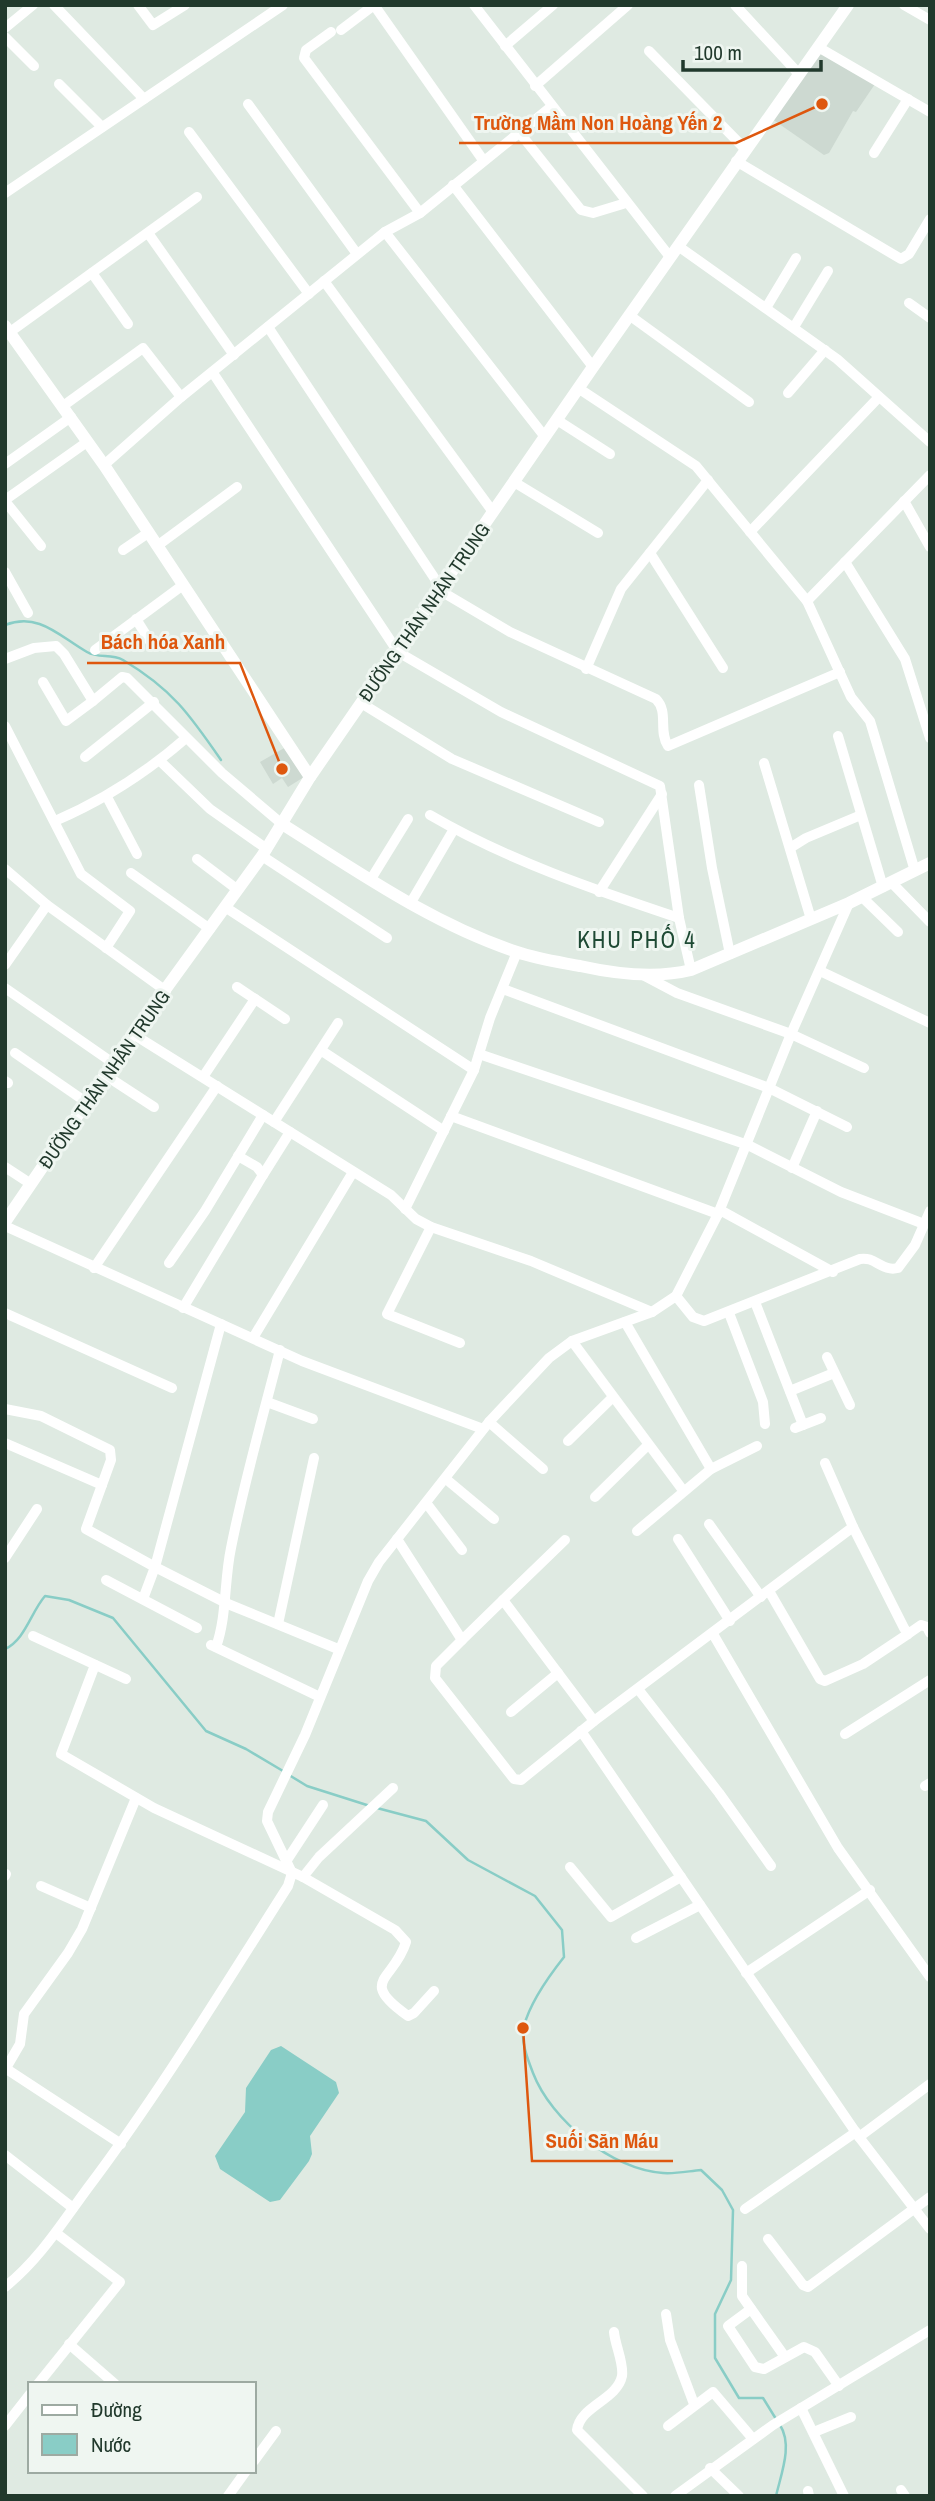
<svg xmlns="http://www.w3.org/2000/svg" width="935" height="2501" font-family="'Archivo Narrow',sans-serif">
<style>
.built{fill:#cdd9d1}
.water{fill:#89cdc6}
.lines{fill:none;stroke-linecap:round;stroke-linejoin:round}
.stream{stroke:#89cdc6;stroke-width:2.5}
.minor{stroke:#fff;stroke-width:10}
.tertiary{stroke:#fff;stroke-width:12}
.labels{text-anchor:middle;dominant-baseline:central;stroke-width:6;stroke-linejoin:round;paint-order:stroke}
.street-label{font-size:19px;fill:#21392c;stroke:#eff6f1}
.quarter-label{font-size:23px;letter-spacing:2px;fill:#1e4a34;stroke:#eff6f1}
.leader{fill:none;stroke:#de570e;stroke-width:2.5}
.callout-dot{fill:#de570e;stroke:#eff6f1;stroke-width:2.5}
.callout-label{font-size:21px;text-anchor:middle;font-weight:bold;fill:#de570e;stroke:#eff6f1;stroke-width:6;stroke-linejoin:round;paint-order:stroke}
</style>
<rect width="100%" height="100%" fill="#dfeae2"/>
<g class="built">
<path d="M820,52L875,84L856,112L853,111L829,153L824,155L772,119Z"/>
<path d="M286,747L304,777L288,787L282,778L273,784L260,762Z"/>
</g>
<path class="water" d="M281,2046L336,2082L339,2093L310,2136L312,2154L309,2161L280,2200L270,2202L220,2169L215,2156L245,2112L246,2088L271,2050Z"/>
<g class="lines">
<g class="stream">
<path d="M5,625C39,612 59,636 87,652C99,659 111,653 123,660C172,689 190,715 221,760"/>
<path d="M5,1649C25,1640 31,1612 45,1596L69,1600L113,1618L206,1731L246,1749L283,1771"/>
<path d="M289,1775L307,1786L370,1806"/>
<path d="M377,1808L426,1821L468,1860L535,1896L562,1930L564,1957C549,1976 530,2003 524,2026C520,2040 528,2060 533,2073C551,2120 612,2170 663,2173C676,2174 689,2171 701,2170L722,2190L733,2210L731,2280L715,2314V2358L739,2398H763L776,2419"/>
<path d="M776,2496C781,2474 793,2445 780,2425"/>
</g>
<g class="minor">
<path d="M54,5L144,99"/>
<path d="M138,5L153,25L185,5"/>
<path d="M374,5L483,160"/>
<path d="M474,5L670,257"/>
<path d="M735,5L798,73"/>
<path d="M904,5L930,20"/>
<path d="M5,28L33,5"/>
<path d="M341,30L374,5"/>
<path d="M331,32L306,50L304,58L420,213"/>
<path d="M5,37L34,66"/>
<path d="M505,46L553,5"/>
<path d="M818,47L930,112"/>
<path d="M649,51L745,149"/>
<path d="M59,84L102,127"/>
<path d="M535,86L628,5"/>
<path d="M248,104L357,254"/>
<path d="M189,132L309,294"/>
<path d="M519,132L581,210L593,213L626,203"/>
<path d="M874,153L908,99"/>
<path d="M736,161L901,259L909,254L930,219"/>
<path d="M453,185L593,367"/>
<path d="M5,193L283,5"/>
<path d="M385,232L545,437"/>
<path d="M148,233L234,355"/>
<path d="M678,246L837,359L930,442"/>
<path d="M92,273L128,324"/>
<path d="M324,281L493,512"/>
<path d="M909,303L930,318"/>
<path d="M766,308L796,258"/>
<path d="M629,315L749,402"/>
<path d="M268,327L441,588"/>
<path d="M794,327L828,271"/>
<path d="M10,332L197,197"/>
<path d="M213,373L398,652L501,712L660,786L679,918L691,970"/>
<path d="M578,388L696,466L807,601L851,697L870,721L915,871"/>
<path d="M788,393L825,350"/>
<path d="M63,406L143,348L181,397"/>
<path d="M557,420L610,454"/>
<path d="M5,464L71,417"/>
<path d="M104,465L181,397L385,232L420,213L551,107"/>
<path d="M514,482L598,533"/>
<path d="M5,500L87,442"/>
<path d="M5,501L41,546"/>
<path d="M904,501L930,547"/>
<path d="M750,532L879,397"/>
<path d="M157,546L237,487"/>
<path d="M123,550L148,533"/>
<path d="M650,553L723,668"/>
<path d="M845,562L905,659L930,738"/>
<path d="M5,572L28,613"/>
<path d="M439,590L510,632L656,699C669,712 658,731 668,746L840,672"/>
<path d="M807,601L930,475"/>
<path d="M136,619L151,643"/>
<path d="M95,650L183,585"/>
<path d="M5,659L34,648L56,646L64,654L93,701L122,677L127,678L222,773L282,824"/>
<path d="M586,669L621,589L708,480"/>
<path d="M43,682L66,721L93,701"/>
<path d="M361,703L452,759L599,822"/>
<path d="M5,726L81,874L130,911L106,948"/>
<path d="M838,736L883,887"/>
<path d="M85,757L154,702"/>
<path d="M160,761L210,809L267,849"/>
<path d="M764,763L811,919"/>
<path d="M699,785L712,868L730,954"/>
<path d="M107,797L137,854"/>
<path d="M430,815C507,860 595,890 679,918"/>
<path d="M55,821C104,800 146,773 186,738"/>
<path d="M790,848L806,838L861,815"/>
<path d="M262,856L387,938"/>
<path d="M197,859L238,890"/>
<path d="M5,869L47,905L166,991"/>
<path d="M131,873L210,929"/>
<path d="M371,879L408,819"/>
<path d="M892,883L930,922"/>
<path d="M599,892L662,794"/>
<path d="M862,897L898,932"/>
<path d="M410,904L454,829"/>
<path d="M225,907L474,1070"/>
<path d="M5,965L47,905"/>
<path d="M820,971L930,1023"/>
<path d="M643,975L677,993L791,1034L864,1068"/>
<path d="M237,987L285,1019"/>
<path d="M5,988L113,1063"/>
<path d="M503,989L769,1088L847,1127"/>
<path d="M133,1034L391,1195L416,1219L431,1227L531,1261L652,1312"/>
<path d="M322,1051L444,1131"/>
<path d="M15,1053L86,1102"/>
<path d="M479,1054L748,1145L841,1192L924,1224"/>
<path d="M105,1075L154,1107"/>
<path d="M203,1077L255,999"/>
<path d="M5,1081L8,1083"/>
<path d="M451,1116L718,1214"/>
<path d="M274,1122L338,1023"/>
<path d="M5,1167L31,1184"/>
<path d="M792,1168L817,1111"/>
<path d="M263,1175L290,1132"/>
<path d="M405,1209L474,1070L490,1018L517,952"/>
<path d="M720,1210L833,1272"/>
<path d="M5,1226L302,1361L483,1429"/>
<path d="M431,1227L387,1314L460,1343"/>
<path d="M169,1263L205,1211L263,1115"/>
<path d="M94,1268L217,1086"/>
<path d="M676,1296L693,1317L704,1321L860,1259C875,1256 882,1272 898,1268L915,1245L930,1211"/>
<path d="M755,1302L803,1425"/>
<path d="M183,1308L263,1175L257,1167L238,1156"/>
<path d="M5,1313L172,1388"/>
<path d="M729,1313L763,1402L765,1424"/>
<path d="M625,1322L711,1469"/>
<path d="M221,1324L155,1567L228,1604L338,1649"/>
<path d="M253,1338L353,1172"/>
<path d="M572,1341L682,1489"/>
<path d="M827,1357L850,1405"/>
<path d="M790,1391L834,1373"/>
<path d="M267,1402L313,1419"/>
<path d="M5,1409L41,1416L110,1450L111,1460L86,1529L155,1567L143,1599"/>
<path d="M489,1422L543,1469"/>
<path d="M795,1428L821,1418"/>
<path d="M568,1441L612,1398"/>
<path d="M5,1443L102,1485"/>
<path d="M825,1463L853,1527L904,1628L908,1634L921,1625L927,1627L930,1633"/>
<path d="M446,1479L494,1519"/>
<path d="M595,1497L648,1445"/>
<path d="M427,1504L462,1550"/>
<path d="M709,1524L761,1597"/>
<path d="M637,1531L711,1469L757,1446"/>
<path d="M397,1539L462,1640L503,1600L594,1721"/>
<path d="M678,1539L730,1621"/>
<path d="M5,1558L37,1509"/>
<path d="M106,1580L197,1628"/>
<path d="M769,1591L820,1679L825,1681L863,1664L908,1634"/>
<path d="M503,1600L565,1540"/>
<path d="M278,1624L314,1458"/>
<path d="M713,1634L838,1848L930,1977"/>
<path d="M33,1636L126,1679"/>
<path d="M462,1640L436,1666L435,1678L514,1779L521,1780L594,1721L853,1527"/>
<path d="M211,1645L320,1697"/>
<path d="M216,1647C227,1616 224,1581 231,1548C244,1482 263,1416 280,1350"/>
<path d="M95,1665L61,1754L154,1808L303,1877L395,1930L406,1942C394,1981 357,1980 408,2016L414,2013L434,1991"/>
<path d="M638,1689L719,1793L771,1866"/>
<path d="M511,1712L558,1673"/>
<path d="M581,1731L859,2137L930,2229"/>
<path d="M845,1734L930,1680"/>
<path d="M925,1786L930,1783"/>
<path d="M287,1860L323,1805"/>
<path d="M570,1867L611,1917L681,1877"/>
<path d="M5,1876L6,1874"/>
<path d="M303,1877L319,1857L393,1788"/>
<path d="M41,1886L91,1908"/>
<path d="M636,1938L700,1905"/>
<path d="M746,1973L870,1890"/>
<path d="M5,2068L121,2144"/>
<path d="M6,2068L20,2044L24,2014L68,1953L82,1929L136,1798"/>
<path d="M859,2137L930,2084"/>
<path d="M5,2155L73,2208"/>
<path d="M745,2209L856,2132"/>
<path d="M768,2239L803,2285L808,2287L930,2197"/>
<path d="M742,2266V2296L785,2357"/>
<path d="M5,2287C39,2260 62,2223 87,2189C160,2092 223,1988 288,1886L292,1873L267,1821L268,1812L305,1735L368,1581L379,1562L489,1422L549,1358L572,1341L652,1312L676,1296L718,1214L791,1034L849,903"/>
<path d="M751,2309L728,2326L755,2367L764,2369L804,2347L815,2352L839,2386"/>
<path d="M666,2314L670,2340L694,2404"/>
<path d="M614,2332C615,2345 624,2363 622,2376C617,2400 580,2406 577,2430L643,2496"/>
<path d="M69,2344L115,2384"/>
<path d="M38,2384L120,2282L56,2233"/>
<path d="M801,2408L844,2496"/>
<path d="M5,2426L30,2394"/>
<path d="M668,2426L713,2392L753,2439"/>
<path d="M814,2432L851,2417"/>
<path d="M254,2461L276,2431"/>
<path d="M710,2468L739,2496"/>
<path d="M901,2490L905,2496"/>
<path d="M808,2491L809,2496"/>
<path d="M228,2496L246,2471"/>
<path d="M675,2496L773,2425L930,2330"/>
</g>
<g class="tertiary">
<path d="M5,326L104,465L310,777"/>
<path d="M282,824C357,871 432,924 517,952C537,959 559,962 580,966C616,974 655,979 691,970L849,903L930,863"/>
<path d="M5,1222L133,1034L262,856L310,777L593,367L848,5"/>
</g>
</g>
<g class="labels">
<g class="street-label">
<text transform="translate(424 612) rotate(-55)">ĐƯỜNG THÂN NHÂN TRUNG</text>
<text transform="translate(104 1079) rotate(-55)">ĐƯỜNG THÂN NHÂN TRUNG</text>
</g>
<g class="quarter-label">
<text x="637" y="939">KHU PHỐ 4</text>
</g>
</g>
<path class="leader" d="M822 104L736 143H459M282 769L240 663H87M523 2028L532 2161H673"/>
<g class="callout-dot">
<circle cx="822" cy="104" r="7"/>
<circle cx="282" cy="769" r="7"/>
<circle cx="523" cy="2028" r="7"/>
</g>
<g class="callout-label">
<text x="598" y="130">Trường Mầm Non Hoàng Yến 2</text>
<text x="163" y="649">Bách hóa Xanh</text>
<text x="602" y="2148">Suối Săn Máu</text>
</g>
<rect width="935" height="2501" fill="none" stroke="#21392c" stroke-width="14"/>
<rect x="28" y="2382" width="228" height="91" fill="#eff6f1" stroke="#9daaa2" stroke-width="2"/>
<rect x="42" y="2405" width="35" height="10" fill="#ffffff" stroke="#9daaa2" stroke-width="2"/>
<text x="91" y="2417" font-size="21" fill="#21392c">Đường</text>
<rect x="42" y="2434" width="35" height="21" fill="#89cdc6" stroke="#9daaa2" stroke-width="2"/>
<text x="91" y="2452" font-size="21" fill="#21392c">Nước</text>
<path d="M683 60v10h138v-10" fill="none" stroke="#21392c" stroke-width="3.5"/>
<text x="694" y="60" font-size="21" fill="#21392c" stroke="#eff6f1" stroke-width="5" paint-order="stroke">100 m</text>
</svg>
